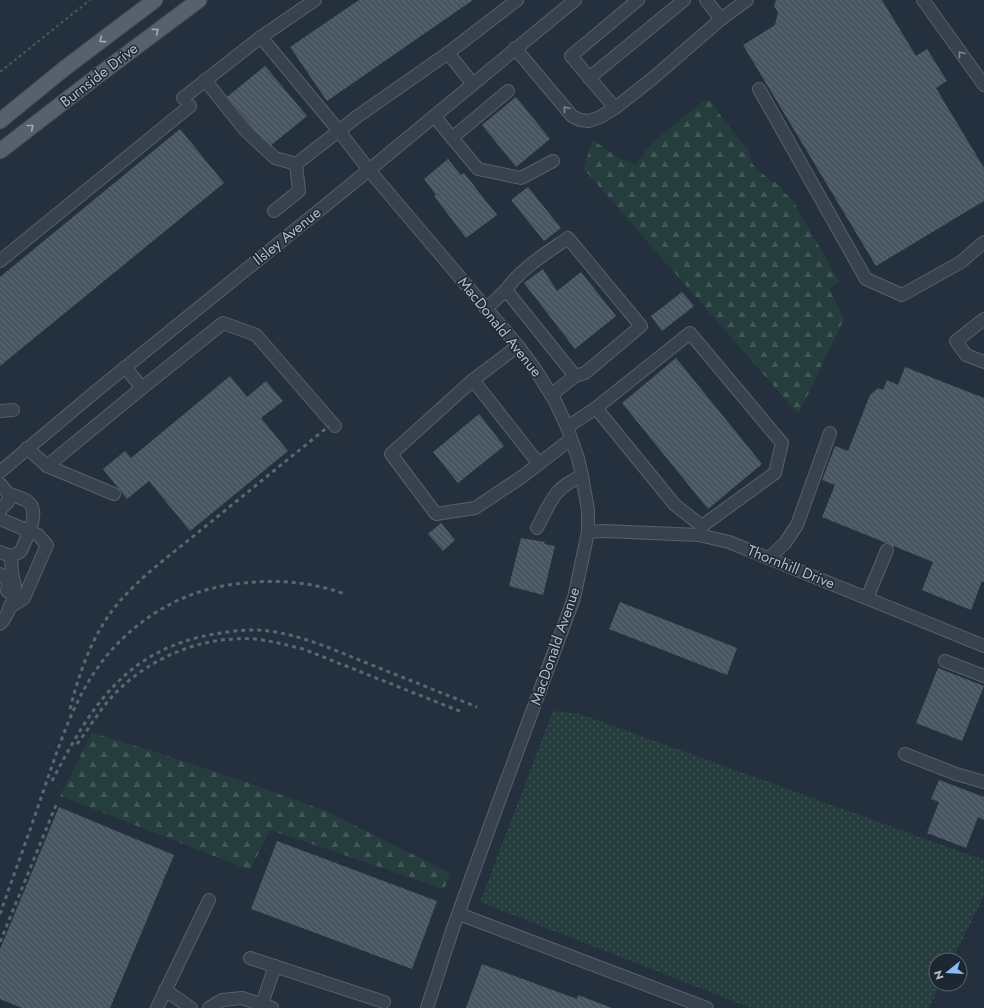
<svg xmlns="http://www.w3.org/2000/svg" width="984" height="1008" font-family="Jost,sans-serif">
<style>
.grass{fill:url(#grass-dots)}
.forest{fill:url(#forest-firs)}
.building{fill:url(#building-back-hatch)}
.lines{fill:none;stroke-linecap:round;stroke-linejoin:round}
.minor-casing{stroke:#56606b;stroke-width:14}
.major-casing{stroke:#414b56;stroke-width:17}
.path{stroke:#445a5b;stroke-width:2;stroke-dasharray:3 3;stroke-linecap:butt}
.minor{stroke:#38424d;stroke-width:12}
.major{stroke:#56616d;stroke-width:15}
.rail{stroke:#5a6674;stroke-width:3;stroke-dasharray:4 4;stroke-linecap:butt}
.oneway{stroke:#a0abb6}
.oneway2{stroke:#7c8691}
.labels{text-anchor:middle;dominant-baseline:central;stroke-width:3;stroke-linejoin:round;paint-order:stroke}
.street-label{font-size:15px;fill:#b3bdc8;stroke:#1d2732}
</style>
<defs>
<pattern id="grass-dots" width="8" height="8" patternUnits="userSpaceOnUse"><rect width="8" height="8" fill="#263d3e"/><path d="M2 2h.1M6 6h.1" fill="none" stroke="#435758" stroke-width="1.8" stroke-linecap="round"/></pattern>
<pattern id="forest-firs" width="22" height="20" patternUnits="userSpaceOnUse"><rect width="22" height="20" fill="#263d3e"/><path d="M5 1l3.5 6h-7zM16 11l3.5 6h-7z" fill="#435758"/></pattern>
<pattern id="building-back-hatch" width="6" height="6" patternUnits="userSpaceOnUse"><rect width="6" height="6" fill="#485663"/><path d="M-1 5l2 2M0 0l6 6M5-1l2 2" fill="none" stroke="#606c78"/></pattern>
</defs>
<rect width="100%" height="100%" fill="#24303d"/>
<path class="grass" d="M553,711L580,714L984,860V896L952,960H936V984H940L929,1008H751L480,902Z"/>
<g class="forest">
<path d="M710,100L725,122L748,150L753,165L771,181L777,183L785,193L792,199L839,281L829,289L844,319L799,413L793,408L583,168L593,140L620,159L636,164L652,143L702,102Z"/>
<path d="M92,733L153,751L246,782L326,811L450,873L444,889L270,830L250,870L60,796Z"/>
</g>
<g class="building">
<path d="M359,0H473L327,101L290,47Z"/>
<path d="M776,0H882L916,56L927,49L947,81L936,88L984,168V201L876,266L743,45L775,25L778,12L774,6Z"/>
<path d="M265,66L307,116L269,147L227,97Z"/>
<path d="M516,97L550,139L516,167L482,125Z"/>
<path d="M180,129L224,183L0,366V277Z"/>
<path d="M448,159L461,175L464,173L497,215L466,238L434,196L436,195L424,179Z"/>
<path d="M528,187L561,228L544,241L511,200Z"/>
<path d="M543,269L557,291L581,272L616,316L575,349L524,283Z"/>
<path d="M682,292L694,306L662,331L651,316Z"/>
<path d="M676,358L762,464L708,509L622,403Z"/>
<path d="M905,367L984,398V582L982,581L971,610L922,590L933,562L822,517L835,485L822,480L835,446L848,451L870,395L878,388L883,390L887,380L898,385Z"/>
<path d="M230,376L247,397L266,381L283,401L261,418L288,451L190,531L149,481L127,499L103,469L125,451L131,458Z"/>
<path d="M479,414L504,446L458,483L433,452Z"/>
<path d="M441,523L455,540L443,551L428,534Z"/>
<path d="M521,538L545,542L544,544L555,546L543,595L509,586Z"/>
<path d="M620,602L737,648L727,675L609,629Z"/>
<path d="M938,668L984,686L962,741L916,723Z"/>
<path d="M939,780L984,797V820L978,817L966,848L927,833L939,802L931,799Z"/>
<path d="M59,807L174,855L110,1008H22L0,999V949Z"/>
<path d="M277,841L437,901L412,969L251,909Z"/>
<path d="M482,964L577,999L578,995L612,1008H466Z"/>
</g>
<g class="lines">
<defs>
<g id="minor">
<path d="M706,0L721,19"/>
<path d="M923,0L984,85"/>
<path d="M261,37L339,131L369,170L518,346L535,369L555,401L567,427L578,458L582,476L588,510V532L574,598L495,812L452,931L427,1008"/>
<path d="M515,48L572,116L580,120L589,121L600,117L615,108L652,79L721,19L747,0"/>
<path d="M448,53L473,84"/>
<path d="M589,78L684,0"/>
<path d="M205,80L245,130L275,158L296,164"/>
<path d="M759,89L866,279L902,295L961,262L984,242"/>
<path d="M183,98L261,37L315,0"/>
<path d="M615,108L571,56L638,0"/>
<path d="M434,116L478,169L521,178L553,161"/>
<path d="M452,138L508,91"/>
<path d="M274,211L299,191L296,164L358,116L448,53L517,0"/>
<path d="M0,261L190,106"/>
<path d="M506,290C520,269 548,252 568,238L641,326L585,373L575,376"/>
<path d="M486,309L506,290L575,376L551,395"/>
<path d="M984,319L956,341L966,355L984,362"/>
<path d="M518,346L473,380L391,454L436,514L475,508L523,476L571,439"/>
<path d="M473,380L539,464"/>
<path d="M142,388L223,323L256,335L335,426"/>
<path d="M596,408L690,333L782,443L775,473L702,526"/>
<path d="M0,411L13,410"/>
<path d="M567,427L596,408L675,505L702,526L700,534"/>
<path d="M27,448L47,466L142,388L125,367"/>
<path d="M47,466L114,494"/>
<path d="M0,472L95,392L369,170L575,0"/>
<path d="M0,484L9,494L8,502L0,510"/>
<path d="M0,519L38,535L47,545L24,598L9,608"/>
<path d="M537,528C551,502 553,488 582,476"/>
<path d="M588,532L604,531L699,535L729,542L984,646"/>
<path d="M0,552C9,556 13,557 21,551C26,538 42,511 27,501C22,498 15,496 9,494"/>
<path d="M769,558L785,543L797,525L830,433"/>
<path d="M0,574C8,577 9,584 7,591"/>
<path d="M867,598L887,550"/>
<path d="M0,624C7,618 15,596 15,587C15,581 12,577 12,571C11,565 13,562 9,556"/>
<path d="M945,661L984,676"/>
<path d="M905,754L956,774L984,782"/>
<path d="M459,914L707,1008"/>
<path d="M250,958L384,1002"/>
<path d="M165,990L191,1008"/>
<path d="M262,1004L275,966"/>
<path d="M157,1008L209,900"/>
<path d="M209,1008L222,1000L242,998L272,1008"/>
</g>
<g id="major">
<path d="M0,121L65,68L155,0"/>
<path d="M0,151L100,74L199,0"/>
</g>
</defs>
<use href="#minor" class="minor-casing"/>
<use href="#major" class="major-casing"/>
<path class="path" d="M0,72L90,0"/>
<use href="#minor" class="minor"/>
<use href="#major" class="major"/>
<g class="rail">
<path d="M70,709C79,673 92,636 115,607C139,577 172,554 201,530C244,495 286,461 329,426"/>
<path d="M77,744C88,730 97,714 109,700C145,659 201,635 255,639C272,641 287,645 303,649L462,712"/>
<path d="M52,781C91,706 126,649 215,634C237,630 260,628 281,633C310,639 337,651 364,662C402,677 439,692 477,707"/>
<path d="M0,914C14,874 29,834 42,795C67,723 84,662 149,617C175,599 204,588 235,584C273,579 309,581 345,594"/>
<path d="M0,942L56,805"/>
</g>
</g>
<defs><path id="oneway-chevron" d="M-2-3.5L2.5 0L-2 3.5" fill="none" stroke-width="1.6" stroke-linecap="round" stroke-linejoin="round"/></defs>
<g class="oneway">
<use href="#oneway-chevron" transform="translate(156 31) rotate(-37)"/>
<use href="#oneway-chevron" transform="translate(102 40) rotate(143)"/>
<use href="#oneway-chevron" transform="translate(31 127) rotate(-38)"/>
</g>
<g class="oneway2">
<use href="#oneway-chevron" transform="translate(961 54) rotate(-127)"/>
<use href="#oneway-chevron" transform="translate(566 109) rotate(-130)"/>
</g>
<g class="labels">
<g class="street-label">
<text transform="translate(99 75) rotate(-38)">Burnside Drive</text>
<text transform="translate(287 236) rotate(-39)">Ilsley Avenue</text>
<text transform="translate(500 327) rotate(51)">MacDonald Avenue</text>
<text transform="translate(791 567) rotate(22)">Thornhill Drive</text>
<text transform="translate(555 646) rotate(-71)">MacDonald Avenue</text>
</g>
</g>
<g transform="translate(948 972) rotate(252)"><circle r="19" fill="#1d2732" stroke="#59636e"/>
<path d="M0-3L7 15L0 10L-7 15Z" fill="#8abbf7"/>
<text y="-6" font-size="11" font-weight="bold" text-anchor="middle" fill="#b3bdc8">N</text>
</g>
</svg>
